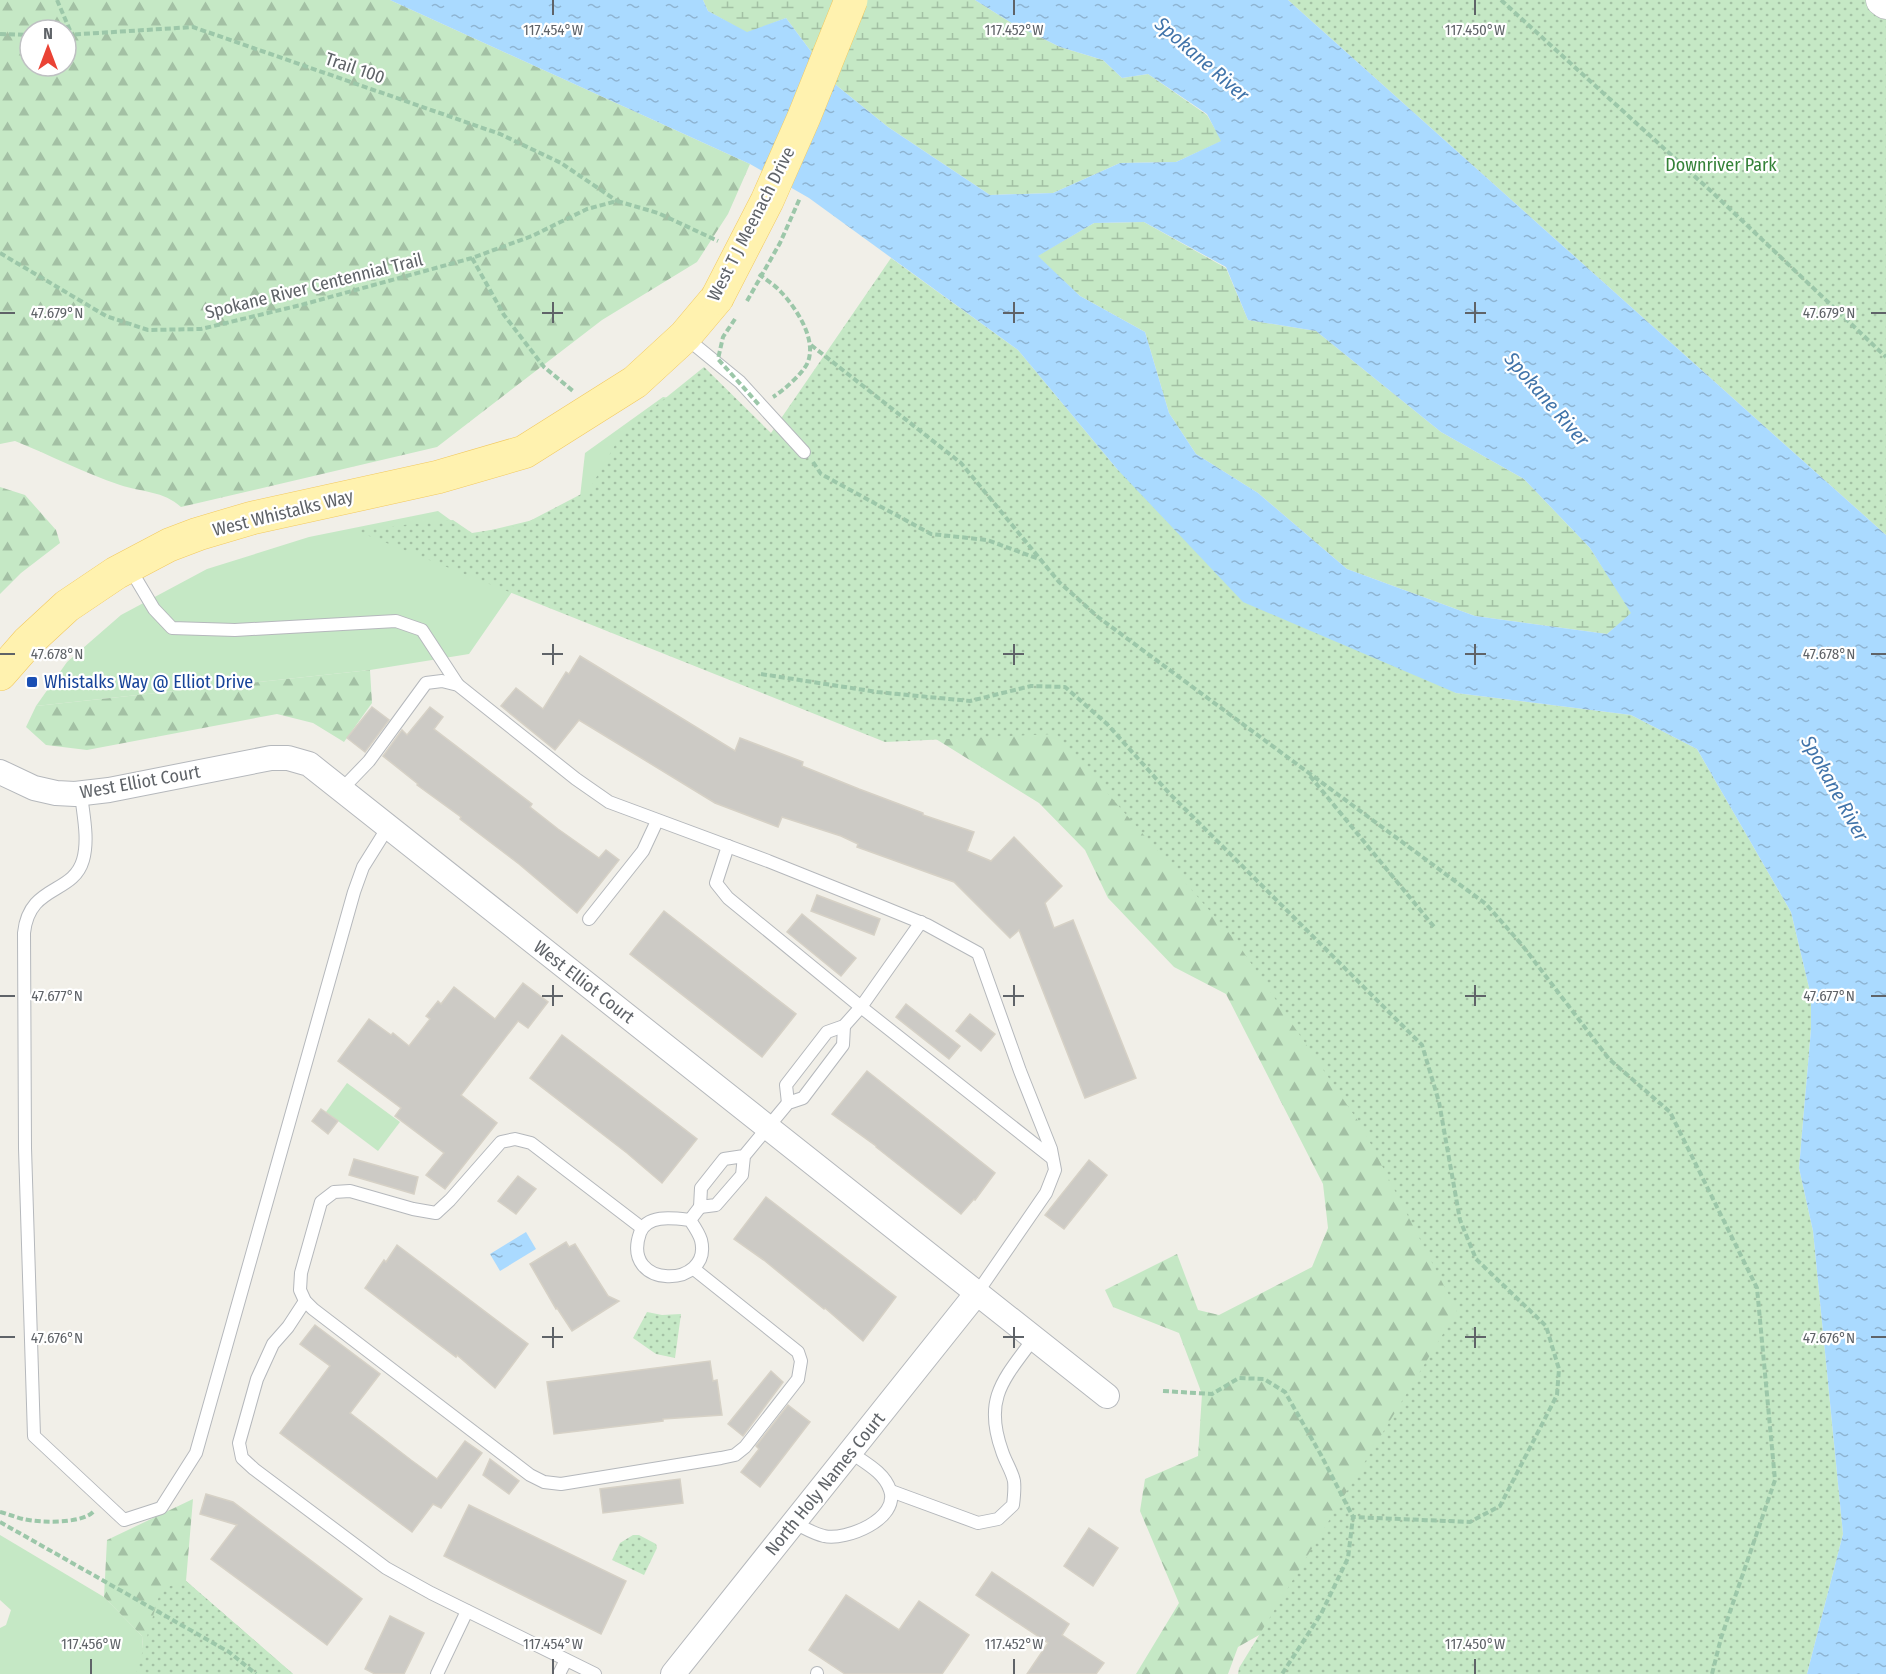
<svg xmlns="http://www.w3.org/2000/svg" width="1886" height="1674" font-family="'Fira Sans Condensed',sans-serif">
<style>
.grass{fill:#c5e8c5}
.forest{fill:url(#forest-firs);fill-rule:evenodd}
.wetland{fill:url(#wetland-marsh)}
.park{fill:url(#park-dots)}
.water{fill:url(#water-ripples);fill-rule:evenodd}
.building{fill:#cccac5;stroke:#d6d1c6;stroke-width:1.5}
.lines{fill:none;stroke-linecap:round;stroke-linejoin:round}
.service-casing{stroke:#b5b8bc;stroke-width:14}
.minor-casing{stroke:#b5b8bc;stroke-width:26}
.tertiary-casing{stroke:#b5b8bc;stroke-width:33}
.primary-casing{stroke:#f2c960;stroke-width:34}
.path{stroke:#9cc7a9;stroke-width:4;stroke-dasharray:6 3;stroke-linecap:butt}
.service{stroke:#fff;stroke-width:12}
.minor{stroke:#fff;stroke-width:24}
.tertiary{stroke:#fff;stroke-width:32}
.primary{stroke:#fff2af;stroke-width:33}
.primary-bridge-casing{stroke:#f2c960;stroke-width:34;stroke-linecap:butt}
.path-bridge{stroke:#9cc7a9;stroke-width:4;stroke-dasharray:6 3;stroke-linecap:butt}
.primary-bridge{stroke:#fff2af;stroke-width:33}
.ticks{fill:none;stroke:#5f6368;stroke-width:2}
.transit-dot{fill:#1a4fb4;stroke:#fff;stroke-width:2}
.labels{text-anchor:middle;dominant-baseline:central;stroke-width:4.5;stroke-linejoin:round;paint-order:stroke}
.street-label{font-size:18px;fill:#5f6368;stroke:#fff}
.park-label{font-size:18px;fill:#348238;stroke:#fff}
.transit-label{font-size:18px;fill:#164399;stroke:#fff;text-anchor:start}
.water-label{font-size:20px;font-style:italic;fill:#4174aa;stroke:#fff}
.ticks-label{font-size:15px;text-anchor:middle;fill:#5f6368;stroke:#fff;stroke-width:4.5;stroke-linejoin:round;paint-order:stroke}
</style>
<defs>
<pattern id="forest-firs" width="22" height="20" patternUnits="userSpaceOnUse" patternTransform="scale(1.5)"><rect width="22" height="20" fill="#c5e8c5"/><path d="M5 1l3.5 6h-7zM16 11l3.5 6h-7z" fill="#a3c0a4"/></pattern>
<pattern id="wetland-marsh" width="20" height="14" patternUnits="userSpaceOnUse" patternTransform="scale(1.5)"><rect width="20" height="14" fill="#c5e8c5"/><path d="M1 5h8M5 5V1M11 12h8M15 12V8" fill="none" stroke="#a3c0a4"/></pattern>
<pattern id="park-dots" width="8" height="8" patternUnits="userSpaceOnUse" patternTransform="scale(1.5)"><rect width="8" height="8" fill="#c5e8c5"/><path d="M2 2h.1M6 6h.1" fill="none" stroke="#a3c0a4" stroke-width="1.8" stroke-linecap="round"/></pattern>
<pattern id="water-ripples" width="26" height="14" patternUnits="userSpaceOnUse" patternTransform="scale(1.5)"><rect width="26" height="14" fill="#aadaff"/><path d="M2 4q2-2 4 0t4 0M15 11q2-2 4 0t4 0" fill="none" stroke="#8eb4d2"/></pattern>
</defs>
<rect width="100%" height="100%" fill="#f1efe8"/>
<g class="grass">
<path d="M663,397L669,398L1109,686L514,589L469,654L370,670L36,706L67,662L121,615L207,569L309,537L438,511L471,535L533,520L580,497L585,453Z"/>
<path d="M347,1083L400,1122L378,1151L326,1112Z"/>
<path d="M0,1535L104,1597L142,1636L145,1674H0V1628L6,1625L11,1610L0,1600Z"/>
</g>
<g class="forest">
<path d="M0,0H390L750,164L728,214L697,262L602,320L437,447L181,507C164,491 141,492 120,485C84,473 50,455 15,441L0,444ZM30,30H66V66H30Z"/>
<path d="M0,487L25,495L56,530L60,543L21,573L0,594Z"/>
<path d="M370,670L372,703L344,742L313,723L277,714L87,750L46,745L26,727L36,706Z"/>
<path d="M1109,686L1807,1674L1332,1594L1238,1647L1228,1674H1136L1179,1603L1140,1511L1145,1479L1198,1456L1202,1394L1179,1333L1113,1307L1105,1290L1177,1254L1198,1310L1219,1315L1312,1267L1328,1228L1323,1184L1226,994L1174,967L1108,898L1085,850L1039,803L852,687Z"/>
<path d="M193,1499L186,1581L293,1674H145L142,1636L104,1597L107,1540Z"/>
</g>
<g class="wetland">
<path d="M703,0H975L1010,22L1060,47L1103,60L1122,78L1148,74L1207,115L1222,141L1176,162L1120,163L1053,193L990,195L888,127L836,85L786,18L747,33L708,11Z"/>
<path d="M1144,222L1226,268L1248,320L1316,331L1441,432L1524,479L1590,548L1632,613L1607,634L1475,616L1347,569L1258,493L1196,454L1169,413L1145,332L1080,296L1037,256L1094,223Z"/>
</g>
<g class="park">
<path d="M1288,0H1886V535Z"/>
<path d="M891,258L1018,350L1117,469L1456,693L1631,715L1697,749L1791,912L1811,996V1029L1799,1168L1813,1231L1843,1534L1807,1674H1238L1239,1668L1457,1311L1362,1127L1236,941L1056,734L885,742L354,530L453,520L472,533L522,525L589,490L622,433L704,367L771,433Z"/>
<path d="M647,1312L662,1315L681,1314L675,1358L656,1354L633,1338Z"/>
<path d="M633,1535H639L656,1544L657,1548L644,1575L612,1560L620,1543Z"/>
<path d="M186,1581L293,1674H136L161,1589Z"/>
</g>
<g class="water">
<path d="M390,0H703L708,11L747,32L786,18L836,85L888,127L990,195L1053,193L1120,163L1176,162L1221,141L1207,114L1148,74L1122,78L1103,60L1060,47L1010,22L975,0H1288L1886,535V1674H1807L1843,1534L1813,1231L1799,1168L1811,1029V996L1791,912L1697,749L1631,715L1456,693L1243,602L1117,469L1018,350L809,198L750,164ZM1144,222L1226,267L1248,320L1316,331L1441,432L1524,479L1590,548L1631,613L1607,634L1475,616L1347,569L1258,493L1196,454L1169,413L1145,332L1080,296L1038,256L1094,223Z"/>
<path d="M526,1232L536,1249L500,1271L490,1254Z"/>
</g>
<g class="building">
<path d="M580,656L735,751L740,738L803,762L802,766L859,789L923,813V815L974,832L967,851L991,861L1014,837L1062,886L1045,903L1054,928L1073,920L1136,1078L1085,1098L1019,930L1010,938L954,882L857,847L858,844L841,836L782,817L778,827L715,803L579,720L555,750L501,706L516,688L543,709L566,672L569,674Z"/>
<path d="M372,707L389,720L365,752L347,738Z"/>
<path d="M430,707L443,717L434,729L532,804L530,807L558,829L599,858L606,850L619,860L577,913L519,864L460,819L461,817L417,785L418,784L383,756L402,730L407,735Z"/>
<path d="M817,895L880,919L874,935L811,911Z"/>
<path d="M664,911L796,1014L762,1057L630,954Z"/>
<path d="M802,914L856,958L841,976L787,932Z"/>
<path d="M523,983L548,1002L528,1028L518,1021L461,1095L497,1123L445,1189L426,1175L444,1153L395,1116L401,1108L338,1061L369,1019L391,1035L393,1033L409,1046L430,1019L426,1016L438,1001L441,1004L454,987L495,1019Z"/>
<path d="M906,1004L960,1046L949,1059L896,1017Z"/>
<path d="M970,1014L995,1034L981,1051L956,1031Z"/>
<path d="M562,1035L697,1139L662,1183L627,1153L530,1078Z"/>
<path d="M867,1071L995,1173L975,1200L974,1199L961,1214L876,1147V1146L832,1114Z"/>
<path d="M321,1109L338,1121L328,1134L312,1121Z"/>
<path d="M354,1159L418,1177L414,1194L349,1175Z"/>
<path d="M1089,1160L1107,1175L1064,1229L1045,1215Z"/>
<path d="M518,1176L536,1189L516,1214L498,1201Z"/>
<path d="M766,1197L896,1297L863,1341L825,1308L824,1309L765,1261L734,1239Z"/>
<path d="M566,1242L569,1247L575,1244L608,1296L619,1301L572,1331L557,1308L556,1309L530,1264Z"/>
<path d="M397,1245L528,1344L495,1388L457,1355L456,1357L365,1288L384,1260L386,1262Z"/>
<path d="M315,1325L380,1374L350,1413L411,1460L437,1479L465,1441L482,1453L441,1508L433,1504L412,1532L280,1433L330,1366L300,1344Z"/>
<path d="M710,1361L713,1381L717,1380L722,1415L663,1419V1421L554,1434L547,1382Z"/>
<path d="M771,1371L783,1382L743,1436L728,1424Z"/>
<path d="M788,1405L810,1422L760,1487L741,1472L759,1449L756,1446Z"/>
<path d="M490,1459L519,1481L509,1494L483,1475Z"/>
<path d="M680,1479L683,1503L603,1513L600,1489Z"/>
<path d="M206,1494L233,1502L362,1599L327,1645L211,1559L237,1525L200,1514Z"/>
<path d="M469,1505L626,1581L601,1634L444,1556Z"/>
<path d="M1089,1528L1118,1548L1093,1586L1064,1566Z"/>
<path d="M992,1572L1069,1624L1062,1635L1104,1663L1096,1674H1027L1048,1643L976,1595Z"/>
<path d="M846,1595L899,1630L919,1601L969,1635L942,1674H845L809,1650Z"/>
<path d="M390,1616L424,1633L404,1674H375L365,1669Z"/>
</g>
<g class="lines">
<defs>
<g id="service">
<path d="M685,337L740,382L804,452"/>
<path d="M129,567L154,609L172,628L235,630L396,621L422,630L458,685"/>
<path d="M342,789L369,761L426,683L442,681L458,685L576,779L609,802L768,861L878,905L927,925L978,953L1020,1071L1051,1149L1055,1170L1046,1193L977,1293"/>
<path d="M81,794C83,814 89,839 83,860C73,895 29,884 24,933L25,1148L34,1436L124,1520L161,1508L196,1453L354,892L363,867L388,827"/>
<path d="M728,846L716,883L728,898L861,1007L921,922"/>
<path d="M589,919L643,851L657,821"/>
<path d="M788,1103L786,1085L827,1032L844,1026L861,1007L1052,1158"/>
<path d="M744,1156L724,1159L701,1188L700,1207L716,1205L742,1175L744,1156L788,1103L803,1098L843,1045L844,1026"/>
<path d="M690,1220C694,1226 699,1233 701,1240C713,1289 620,1290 640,1233C647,1214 673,1218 690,1220L700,1207"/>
<path d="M642,1228L531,1143L515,1139L501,1142L450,1200L436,1213L413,1209L350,1191L334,1192L321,1202L301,1273L300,1290L305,1301L313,1309L530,1475L544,1482L561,1484L721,1458L735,1455L745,1447L798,1379L801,1361L798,1352L694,1269"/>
<path d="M305,1301L288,1327L273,1344L257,1379L239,1443L242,1458L254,1469L386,1568L431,1593L595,1674"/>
<path d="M891,1491L978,1523L998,1519L1013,1505C1014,1497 1015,1489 1014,1481C1012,1471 1005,1461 1002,1451C983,1398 1004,1379 1034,1338"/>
<path d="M794,1523C803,1527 814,1534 824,1536C846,1541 900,1519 890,1490C884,1472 865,1463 850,1452"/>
<path d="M437,1674L467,1611"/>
<path d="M559,1674L566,1660"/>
<path d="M817,1674V1673"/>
</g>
<g id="minor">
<path d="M0,772L34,788L56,793L75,794L109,790L271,758H288L309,764L1107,1396"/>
<path d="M673,1674L977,1293"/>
</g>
<path id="tertiary" d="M1882,0L1886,3"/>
<path id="primary" d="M0,674L28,642L67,606L116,573L169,545L198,534L252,518L438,477L524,452L635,382L685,336L717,298"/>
</defs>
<use href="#service" class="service-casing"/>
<use href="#minor" class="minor-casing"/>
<use href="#tertiary" class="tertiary-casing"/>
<use href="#primary" class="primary-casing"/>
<g class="path">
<path d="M57,0L72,35"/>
<path d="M1501,0L1713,193L1886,357"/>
<path d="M0,34L30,35"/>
<path d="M66,35L193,27L500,134L561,163L617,201"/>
<path d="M0,253L106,316L148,330L201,329L301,305L472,258L532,236L587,209L617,201L658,213L718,241"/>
<path d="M472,258L504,315L544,367L573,391"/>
<path d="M759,274C766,280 775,285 781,292C797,309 818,341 807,364C802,374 783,391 773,397"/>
<path d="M811,345L961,463L1059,582L1098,617L1486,904L1522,945L1609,1059L1670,1112L1757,1288L1775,1480L1721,1638L1712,1674"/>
<path d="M813,462L821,474L931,534L987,540L1039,559"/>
<path d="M761,674L877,692L970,701L1031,686L1065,687L1107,724L1169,793L1422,1045L1439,1102L1460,1220L1476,1259L1546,1326L1559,1369L1557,1395L1500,1506L1470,1522L1353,1517"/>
<path d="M1310,776L1435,928"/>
<path d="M1163,1391L1212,1394L1239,1378L1264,1379L1285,1392L1321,1455L1353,1517L1348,1558L1321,1614L1282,1674"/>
<path d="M0,1512C8,1514 15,1517 23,1519C40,1523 83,1524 94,1511"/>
<path d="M0,1522L229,1652L256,1674"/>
</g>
<use href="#service" class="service"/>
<use href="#minor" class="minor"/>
<use href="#tertiary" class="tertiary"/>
<use href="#primary" class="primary"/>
<defs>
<path id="primary-bridge" d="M717,298L767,201L804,117L851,0"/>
</defs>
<use href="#primary-bridge" class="primary-bridge-casing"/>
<g class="path-bridge">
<path d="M747,301L780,243L800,198"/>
<path d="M735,319L723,337L718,359L760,406"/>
</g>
<use href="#primary-bridge" class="primary-bridge"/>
</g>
<path class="ticks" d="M553,0V15M1014,0V15M1475,0V15M553,302V323M1014,302V323M1475,302V323M0,313H15M542,313H563M1003,313H1024M1465,313H1486M1871,313H1886M553,644V665M1014,644V665M1475,644V665M0,654H15M542,654H563M1003,654H1024M1465,654H1486M1871,654H1886M553,985V1006M1014,985V1006M1475,985V1006M0,996H15M542,996H563M1003,996H1024M1465,996H1486M1871,996H1886M553,1327V1348M1014,1327V1348M1475,1327V1348M0,1337H15M542,1337H563M1003,1337H1024M1465,1337H1486M1871,1337H1886M91,1659V1674M553,1659V1674M1014,1659V1674M1475,1659V1674"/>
<rect class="transit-dot" x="26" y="676" width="12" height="12" rx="3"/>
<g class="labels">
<g class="street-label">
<text transform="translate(355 68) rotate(19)">Trail 100</text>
<text transform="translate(751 224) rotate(-63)">West T J Meenach Drive</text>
<text transform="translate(314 286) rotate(-14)">Spokane River Centennial Trail</text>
<text transform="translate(283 513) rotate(-14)">West Whistalks Way</text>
<text transform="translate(140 782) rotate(-10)">West Elliot Court</text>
<text transform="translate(584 982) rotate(38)">West Elliot Court</text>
<text transform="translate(825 1484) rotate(-51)">North Holy Names Court</text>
</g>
<g class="park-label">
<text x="1721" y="165">Downriver Park</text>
</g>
<g class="transit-label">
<text x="44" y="682">Whistalks Way @ Elliot Drive</text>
</g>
<g class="water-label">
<text transform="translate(1202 59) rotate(41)">Spokane River</text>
<text transform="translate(1547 399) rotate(49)">Spokane River</text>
<text transform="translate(1835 788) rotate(61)">Spokane River</text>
</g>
</g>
<g class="ticks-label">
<text x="553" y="35">117.454°W</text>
<text x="1014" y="35">117.452°W</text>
<text x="1475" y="35">117.450°W</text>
<text x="57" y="318">47.679°N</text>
<text x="1829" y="318">47.679°N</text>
<text x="57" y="659">47.678°N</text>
<text x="1829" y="659">47.678°N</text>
<text x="57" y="1001">47.677°N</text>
<text x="1829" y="1001">47.677°N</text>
<text x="57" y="1343">47.676°N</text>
<text x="1829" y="1343">47.676°N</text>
<text x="91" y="1649">117.456°W</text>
<text x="553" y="1649">117.454°W</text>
<text x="1014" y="1649">117.452°W</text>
<text x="1475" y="1649">117.450°W</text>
</g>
<g transform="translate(48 48)"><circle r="28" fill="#ffffff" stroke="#bfc1c3" stroke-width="1.5"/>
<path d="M0-4.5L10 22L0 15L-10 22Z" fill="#ea4335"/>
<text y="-9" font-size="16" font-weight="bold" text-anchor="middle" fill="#5f6368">N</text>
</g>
</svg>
